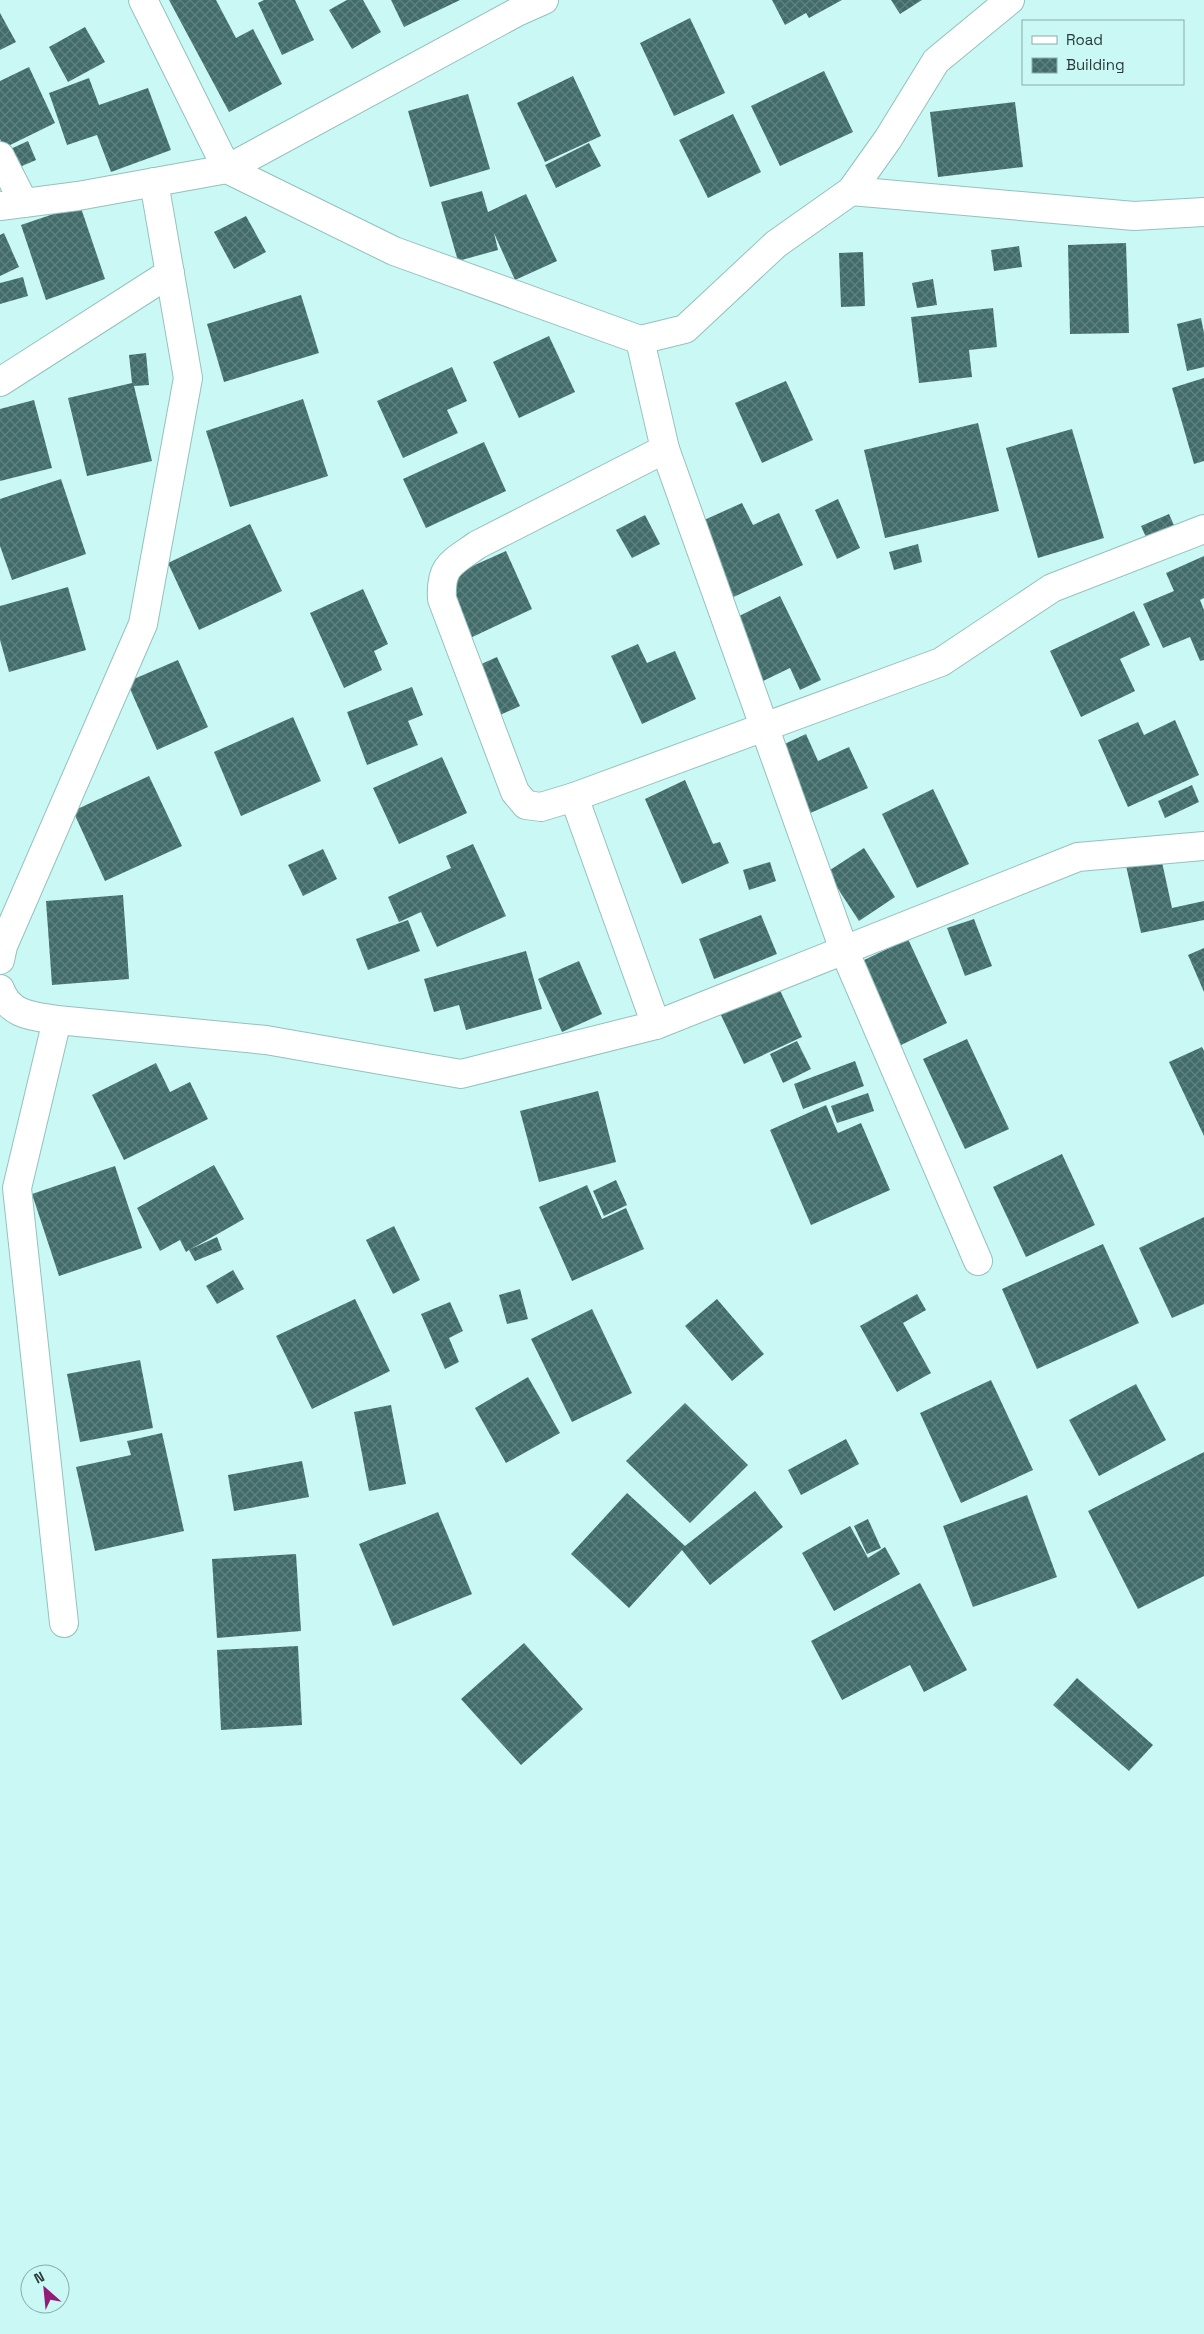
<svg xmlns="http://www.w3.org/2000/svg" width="1204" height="2334" font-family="'Space Grotesk',sans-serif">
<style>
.building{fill:url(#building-cross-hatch)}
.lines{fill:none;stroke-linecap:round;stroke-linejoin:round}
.minor-casing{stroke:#94c1be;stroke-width:30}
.minor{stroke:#fff;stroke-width:28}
</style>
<defs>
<pattern id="building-cross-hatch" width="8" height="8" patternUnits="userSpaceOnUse" patternTransform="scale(1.25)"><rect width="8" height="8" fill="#416c6a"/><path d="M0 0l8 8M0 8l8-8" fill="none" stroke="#608280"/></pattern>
</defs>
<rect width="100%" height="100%" fill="#c9f8f5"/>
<g class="building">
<path d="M169,0H216L236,38L253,29L282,84L229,112Z"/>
<path d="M264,0H295L314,40L282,55L258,3Z"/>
<path d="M347,0H363L381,32L352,49L329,10Z"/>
<path d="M391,0H460L404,27Z"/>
<path d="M772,0H842L809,18L806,13L785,25Z"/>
<path d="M891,0H922L900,14Z"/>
<path d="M0,13L16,42L0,50Z"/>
<path d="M690,18L725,93L674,116L640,43Z"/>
<path d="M85,27L105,62L68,82L49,47Z"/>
<path d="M29,67L55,123L4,148L0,139V81Z"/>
<path d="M824,71L853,132L780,166L751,106Z"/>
<path d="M573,76L601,136L545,162L517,103Z"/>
<path d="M89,78L99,105L148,88L171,150L111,172L97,135L67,145L49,93Z"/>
<path d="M468,94L490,169L430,187L408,111Z"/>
<path d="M1015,102L1023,167L938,177L930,112Z"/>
<path d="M733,114L761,172L708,198L679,140Z"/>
<path d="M28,141L36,160L15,169L6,151Z"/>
<path d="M589,143L601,166L556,188L545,165Z"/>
<path d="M482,191L488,212L526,194L557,261L515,280L494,233L498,250L458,261L441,202Z"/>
<path d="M80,205L105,279L46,300L21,225Z"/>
<path d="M246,216L266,252L234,269L214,232Z"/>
<path d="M4,233L19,267L0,276V235Z"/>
<path d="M1126,243L1129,333L1070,334L1068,245Z"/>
<path d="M1019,246L1022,267L994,271L991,250Z"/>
<path d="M863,252L865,306L841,307L839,253Z"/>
<path d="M23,277L28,296L0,304V283Z"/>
<path d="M933,279L937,305L917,308L912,283Z"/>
<path d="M301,295L319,353L224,382L207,324Z"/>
<path d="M993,308L997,347L969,350L972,377L919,383L911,317Z"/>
<path d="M1201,318L1204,333V367L1187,371L1177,324Z"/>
<path d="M549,336L575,392L519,418L493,362Z"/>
<path d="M146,353L149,385L134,386L152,461L87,476L68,398L132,383L129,355Z"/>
<path d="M452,367L467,401L447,410L458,433L403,458L377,401Z"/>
<path d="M1204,378V461L1194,464L1172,388Z"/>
<path d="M786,381L813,440L762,463L735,403Z"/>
<path d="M303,399L328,476L230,507L206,431Z"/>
<path d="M34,400L52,468L0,481V409Z"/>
<path d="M978,423L999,511L885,538L864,450Z"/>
<path d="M1072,429L1104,538L1038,558L1006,448Z"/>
<path d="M484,442L506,491L426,528L403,479Z"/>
<path d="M61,479L86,554L12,580L0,546V499Z"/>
<path d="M838,499L860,548L837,559L815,510Z"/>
<path d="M742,503L753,525L779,513L803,565L727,600L693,525Z"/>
<path d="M1169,514L1177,532L1149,544L1141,526Z"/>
<path d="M645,515L660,544L632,558L616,530Z"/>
<path d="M250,524L282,591L199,630L168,563Z"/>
<path d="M918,544L922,562L894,570L889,552Z"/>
<path d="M506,551L532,609L466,640L439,581Z"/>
<path d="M1204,556V598L1200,600L1204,610V660L1200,661L1190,637L1163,648L1143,604L1174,591L1166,573Z"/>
<path d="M68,587L86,650L9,672L0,640V606Z"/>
<path d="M363,589L388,644L374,651L382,670L344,688L310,613Z"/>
<path d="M780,596L821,680L800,690L790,668L761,682L731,620Z"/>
<path d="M1134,611L1150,645L1120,659L1135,691L1081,717L1050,651Z"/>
<path d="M638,644L647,663L675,651L696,699L642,724L611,656Z"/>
<path d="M497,657L520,706L491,719L468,670Z"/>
<path d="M178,660L208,727L157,750L127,682Z"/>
<path d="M412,687L423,715L408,721L418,745L367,765L347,712Z"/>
<path d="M293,717L321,781L241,816L214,752Z"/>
<path d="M1175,720L1199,775L1128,807L1098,740L1138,722L1144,735Z"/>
<path d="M806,734L818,761L849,747L868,788L808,814L778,747Z"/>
<path d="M442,757L467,813L399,844L373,788Z"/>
<path d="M149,776L182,846L105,881L73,811Z"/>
<path d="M685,780L713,844L720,842L729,863L682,884L645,799Z"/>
<path d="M1192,785L1199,802L1165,818L1158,801Z"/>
<path d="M933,789L969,864L917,888L882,814Z"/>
<path d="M473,844L506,916L437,947L421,912L399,922L388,897L451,868L446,856Z"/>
<path d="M864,848L895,897L859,921L827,872Z"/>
<path d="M323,849L337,879L303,896L288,865Z"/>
<path d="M1160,853L1172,908L1204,901V920L1141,933L1125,861Z"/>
<path d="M770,862L776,881L749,890L743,870Z"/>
<path d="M123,895L129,979L52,985L46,901Z"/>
<path d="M761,915L777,954L714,979L699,939Z"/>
<path d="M974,919L992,966L965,976L947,928Z"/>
<path d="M408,920L420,951L368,970L356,939Z"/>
<path d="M908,939L947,1023L899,1046L860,962Z"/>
<path d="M1204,948V992L1188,955Z"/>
<path d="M526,951L542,1009L466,1030L459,1005L434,1012L424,979Z"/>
<path d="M579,961L602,1014L562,1032L538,979Z"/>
<path d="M777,984L802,1037L744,1064L719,1011Z"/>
<path d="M967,1039L1009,1129L965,1149L923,1059Z"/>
<path d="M797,1041L811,1069L783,1083L770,1054Z"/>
<path d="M1202,1047L1204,1051V1136L1169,1062Z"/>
<path d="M855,1061L864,1086L803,1109L794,1084Z"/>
<path d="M156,1063L170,1092L190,1082L208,1119L124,1160L92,1095Z"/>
<path d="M598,1091L616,1162L539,1182L520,1111Z"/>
<path d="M868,1093L874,1111L837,1123L831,1106Z"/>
<path d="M826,1105L838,1133L861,1123L890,1190L811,1225L770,1130Z"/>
<path d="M1062,1154L1095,1225L1026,1257L993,1187Z"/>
<path d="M214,1165L244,1219L191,1249L217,1237L222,1250L195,1261L189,1250L186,1252L180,1240L160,1251L137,1208Z"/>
<path d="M115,1166L142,1248L59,1276L32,1194Z"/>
<path d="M616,1180L627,1205L604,1216L593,1191Z"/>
<path d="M587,1185L602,1219L626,1208L644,1249L572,1281L539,1207Z"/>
<path d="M1204,1217V1304L1172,1318L1139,1248Z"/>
<path d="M394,1226L420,1280L393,1294L366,1240Z"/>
<path d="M1103,1244L1139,1323L1037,1369L1002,1289Z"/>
<path d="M233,1270L244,1289L217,1304L206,1286Z"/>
<path d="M520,1289L528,1319L507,1324L499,1295Z"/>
<path d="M917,1294L926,1310L903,1323L931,1373L897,1392L860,1326Z"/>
<path d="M355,1299L390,1371L312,1409L276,1336Z"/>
<path d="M717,1299L764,1354L732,1381L685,1326Z"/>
<path d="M450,1302L463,1331L449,1338L459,1362L445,1369L421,1314Z"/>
<path d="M592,1309L632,1393L572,1422L531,1339Z"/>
<path d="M140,1360L153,1428L80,1442L67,1374Z"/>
<path d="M528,1377L560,1433L506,1463L475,1408Z"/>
<path d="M991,1380L1033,1470L961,1503L920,1413Z"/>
<path d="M1136,1384L1166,1440L1099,1476L1069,1420Z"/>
<path d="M685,1403L748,1465L690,1523L626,1461Z"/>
<path d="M391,1405L406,1484L369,1491L354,1412Z"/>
<path d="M162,1433L184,1531L95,1551L76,1467L131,1455L127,1441Z"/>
<path d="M846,1439L859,1464L801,1495L788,1470Z"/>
<path d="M1204,1452V1576L1138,1609L1088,1511Z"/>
<path d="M302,1461L309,1497L234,1511L228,1475Z"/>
<path d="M755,1491L783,1527L710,1585L682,1550L629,1608L571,1554L627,1493L685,1546Z"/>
<path d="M1027,1495L1057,1577L973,1607L943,1526Z"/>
<path d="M438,1512L472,1594L393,1626L359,1544Z"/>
<path d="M868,1519L881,1548L867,1554L854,1526Z"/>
<path d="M850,1526L868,1558L885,1547L900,1574L834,1611L802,1553Z"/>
<path d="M296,1554L301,1631L217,1638L212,1559Z"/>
<path d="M920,1583L967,1670L924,1692L910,1665L842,1700L811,1641Z"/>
<path d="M524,1643L583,1709L521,1765L461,1699Z"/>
<path d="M298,1646L302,1725L221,1730L217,1650Z"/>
<path d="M1077,1678L1153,1745L1129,1771L1053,1705Z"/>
</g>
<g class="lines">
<defs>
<g id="minor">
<path d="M143,0L227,169L394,251L640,340L665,449L844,950L978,1261"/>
<path d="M1010,0L936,61L888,139L851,191L1134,216L1204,212"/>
<path d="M0,156L24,203"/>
<path d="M0,206L78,196L227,169L517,12L544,0"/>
<path d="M640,340L685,329L776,244L851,191"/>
<path d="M0,382L170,273"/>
<path d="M665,449L477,545C452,563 440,565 442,599L515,792L526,805L541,807L574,797L941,662L1052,588L1204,529"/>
<path d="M574,797L656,1025L1078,857L1204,846"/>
<path d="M0,960L3,946L143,624L188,378L154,182"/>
<path d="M0,989C10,1016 33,1016 57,1020L266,1040L461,1074L656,1025"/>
<path d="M57,1020L17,1188L64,1623"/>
</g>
</defs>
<use href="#minor" class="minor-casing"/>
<use href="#minor" class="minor"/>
</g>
<rect x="1022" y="20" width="162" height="65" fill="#c9f8f5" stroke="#89acaa"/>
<rect x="1032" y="36" width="25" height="8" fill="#ffffff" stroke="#89acaa"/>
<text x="1066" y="45" font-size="15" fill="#283a39">Road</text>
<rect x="1032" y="58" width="25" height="15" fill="url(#building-cross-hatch)" stroke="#89acaa"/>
<text x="1066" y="70" font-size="15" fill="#283a39">Building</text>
<g transform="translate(45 2289) rotate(333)"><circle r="24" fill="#c9f8f5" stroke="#89acaa"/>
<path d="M0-4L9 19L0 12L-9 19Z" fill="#941b76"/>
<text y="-8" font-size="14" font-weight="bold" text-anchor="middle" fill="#283a39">N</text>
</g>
</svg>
